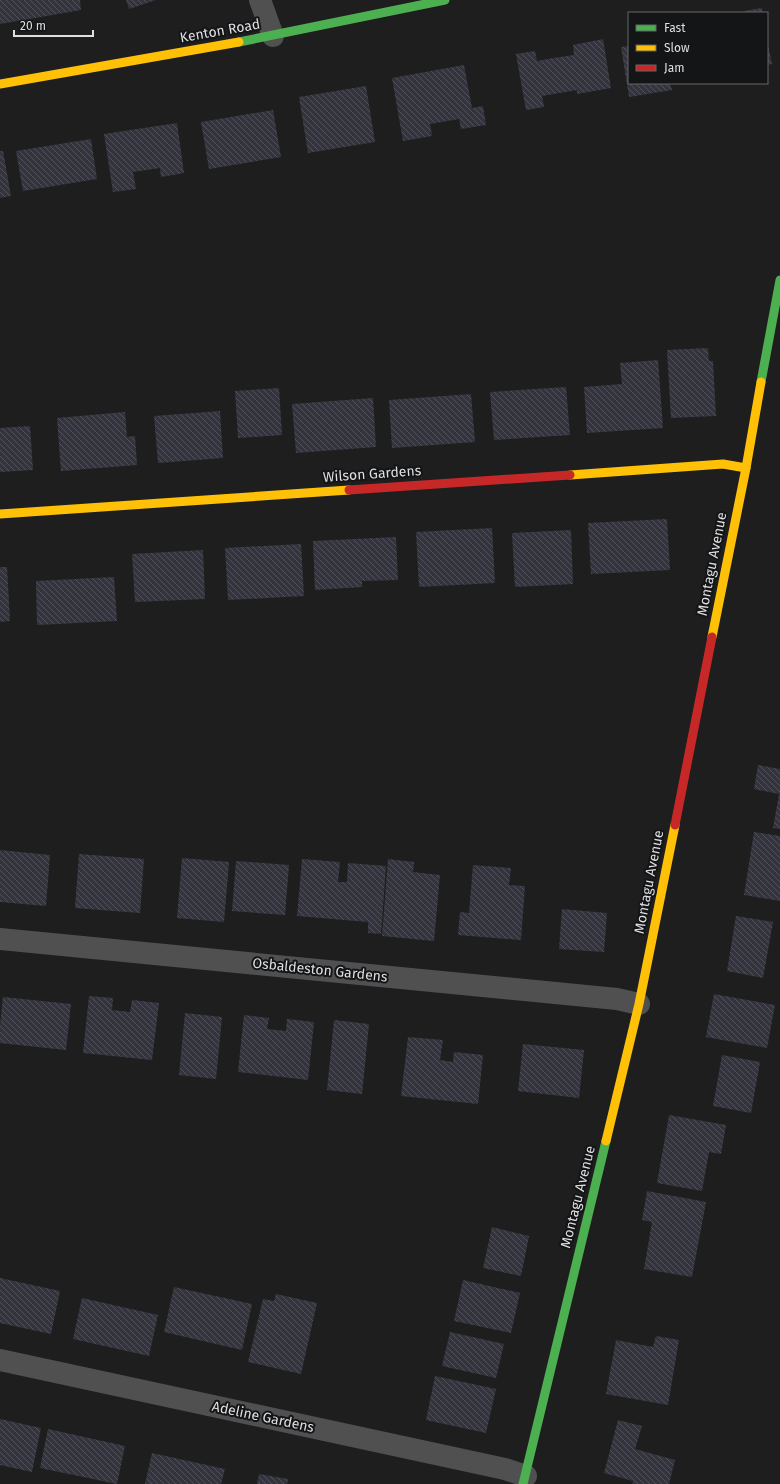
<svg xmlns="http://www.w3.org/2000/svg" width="780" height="1484" font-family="'Fira Sans',sans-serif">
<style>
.building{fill:url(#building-back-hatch)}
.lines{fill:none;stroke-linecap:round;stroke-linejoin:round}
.street{stroke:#505051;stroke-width:22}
.fast{stroke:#4caf50;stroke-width:9}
.slow{stroke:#ffc107;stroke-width:9}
.jam{stroke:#c62828;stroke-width:9}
.labels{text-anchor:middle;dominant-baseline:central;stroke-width:4;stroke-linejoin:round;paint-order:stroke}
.street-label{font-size:14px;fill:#dfdfe1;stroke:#141517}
</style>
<defs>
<pattern id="building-back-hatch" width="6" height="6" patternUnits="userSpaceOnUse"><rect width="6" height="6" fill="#34343f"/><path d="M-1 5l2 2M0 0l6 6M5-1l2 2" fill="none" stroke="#51515a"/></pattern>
</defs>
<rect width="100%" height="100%" fill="#1e1e1f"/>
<g class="building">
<path d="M0,0H80L81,10L0,24Z"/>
<path d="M126,0H156L129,9Z"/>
<path d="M762,8L763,13H745L744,11Z"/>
<path d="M603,39L611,88L577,94V90L542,96L544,107L526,110L516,54L535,51L537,61L553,58L574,55L573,45Z"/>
<path d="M767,40L772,64L767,65Z"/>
<path d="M629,46V83H670L672,90L629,97L621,47Z"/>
<path d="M464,65L472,108L483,106L486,125L461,129L459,119L430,124L432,136L403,141L392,78Z"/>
<path d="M366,86L375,142L308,153L299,97Z"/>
<path d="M273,110L281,157L209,169L201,122Z"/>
<path d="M177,123L184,173L161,177L160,168L133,172L136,189L113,192L104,134Z"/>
<path d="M91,139L97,179L23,191L16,151Z"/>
<path d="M0,151H3L11,196L0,198Z"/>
<path d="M708,348L709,361H713L716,416L671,418L667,350Z"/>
<path d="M658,360L663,428L587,433L584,387L622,384L620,363Z"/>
<path d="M566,387L570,435L494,440L490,392Z"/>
<path d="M279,388L282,435L238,438L235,391Z"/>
<path d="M471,394L475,442L392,448L389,400Z"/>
<path d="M373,398L376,447L296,453L292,404Z"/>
<path d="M220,411L223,458L158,463L154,416Z"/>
<path d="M125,412L127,437L135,436L137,465L61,471L57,418Z"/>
<path d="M30,426L33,470L0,472V428Z"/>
<path d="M667,519L670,570L591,574L588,523Z"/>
<path d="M492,528L495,583L419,587L416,532Z"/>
<path d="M571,530L573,584L515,587L512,533Z"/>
<path d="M396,537L398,580L362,581V587L315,590L313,541Z"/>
<path d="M301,544L304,596L228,600L225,548Z"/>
<path d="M203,550L205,599L135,602L132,554Z"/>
<path d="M0,567H7L10,621L0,622Z"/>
<path d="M114,577L117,621L37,625L36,581Z"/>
<path d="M758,765L780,769V829L773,828L779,794L754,789Z"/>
<path d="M754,832L780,836V901L744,895Z"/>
<path d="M0,850L50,855L46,906L0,902Z"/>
<path d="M79,854L144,859L140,913L75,908Z"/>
<path d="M182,858L229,862L224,922L177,918Z"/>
<path d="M302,859L340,862L338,882H347L348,863L386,866L381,934L368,933V922L297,916Z"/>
<path d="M388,859L414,862L413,872L440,875L434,941L382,936Z"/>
<path d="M236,861L289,865L285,915L232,911Z"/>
<path d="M473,865L511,868L509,885L525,886L521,940L458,935L460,912L469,913Z"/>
<path d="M562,909L607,913L604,952L559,949Z"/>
<path d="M736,916L773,922L763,978L727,971Z"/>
<path d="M714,994L775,1005L767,1048L706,1037Z"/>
<path d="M89,996L113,998L112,1010L130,1012L132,1000L159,1003L152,1060L83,1053Z"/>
<path d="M3,997L71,1004L66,1050L0,1043V1026Z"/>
<path d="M185,1013L222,1017L216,1079L179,1075Z"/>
<path d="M244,1015L269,1018L267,1029L286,1031L287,1019L314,1022L308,1080L238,1072Z"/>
<path d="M334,1020L369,1024L362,1094L327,1090Z"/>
<path d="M408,1037L443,1040L440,1060L453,1062L454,1052L483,1055L478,1104L401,1096Z"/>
<path d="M523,1044L584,1050L579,1098L518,1091Z"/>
<path d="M722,1055L760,1062L751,1113L713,1106Z"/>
<path d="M669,1115L726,1125L721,1154L709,1152L702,1191L657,1183Z"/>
<path d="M647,1191L706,1202L692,1277L644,1269L652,1222L642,1220Z"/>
<path d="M492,1227L529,1236L521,1276L483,1268Z"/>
<path d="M0,1278L60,1291L51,1334L0,1323Z"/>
<path d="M463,1280L520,1293L511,1333L454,1321Z"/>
<path d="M174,1287L252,1304L242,1350L164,1332Z"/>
<path d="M276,1294L317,1303L301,1374L248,1362L263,1299L274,1301Z"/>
<path d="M82,1298L158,1315L149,1356L73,1339Z"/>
<path d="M450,1332L504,1344L496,1378L442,1366Z"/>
<path d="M656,1336L679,1340L668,1405L606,1394L616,1340L653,1347Z"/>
<path d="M435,1376L496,1389L486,1433L426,1420Z"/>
<path d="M0,1419L41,1428L32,1472L0,1465Z"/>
<path d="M618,1420L642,1426L635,1449L675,1460L669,1484H632L633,1481L604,1473Z"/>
<path d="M48,1429L125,1446L117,1484L40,1468Z"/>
<path d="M152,1453L225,1469L221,1484H145Z"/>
<path d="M259,1474L288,1479L287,1484H257Z"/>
</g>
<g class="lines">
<g class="street">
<path d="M260,0L273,36"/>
<path d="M0,939L617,999L639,1004"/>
<path d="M0,1360L505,1469L526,1476"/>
</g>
<g class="fast">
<path d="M239,42L445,0"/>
<path d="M761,382L780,280"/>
<path d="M523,1484L606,1141"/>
</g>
<g class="slow">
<path d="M0,84L239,42"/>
<path d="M570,475L723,464L746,468"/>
<path d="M0,514L349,490"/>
<path d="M712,637L746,468L761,382"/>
<path d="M606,1141L639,1004L675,825"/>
</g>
<g class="jam">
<path d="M349,490L570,475"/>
<path d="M675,825L712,637"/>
</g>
</g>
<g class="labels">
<g class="street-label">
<text transform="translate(220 31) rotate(-10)">Kenton Road</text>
<text transform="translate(372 474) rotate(-4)">Wilson Gardens</text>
<text transform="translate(712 564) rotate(-79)">Montagu Avenue</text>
<text transform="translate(649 882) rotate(-79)">Montagu Avenue</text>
<text transform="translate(320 970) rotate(6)">Osbaldeston Gardens</text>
<text transform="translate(578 1197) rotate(-76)">Montagu Avenue</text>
<text transform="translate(263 1417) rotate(12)">Adeline Gardens</text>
</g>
</g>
<rect x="628" y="12" width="140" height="72" fill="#141517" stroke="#656668"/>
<rect x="636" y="25" width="20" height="6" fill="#4caf50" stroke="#656668"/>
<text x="664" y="32" font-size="12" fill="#dfdfe1">Fast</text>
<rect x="636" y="45" width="20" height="6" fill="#ffc107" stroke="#656668"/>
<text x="664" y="52" font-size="12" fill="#dfdfe1">Slow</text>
<rect x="636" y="65" width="20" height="6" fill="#c62828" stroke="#656668"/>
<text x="664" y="72" font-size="12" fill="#dfdfe1">Jam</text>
<path d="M14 30v6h79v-6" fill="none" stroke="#dfdfe1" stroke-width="2"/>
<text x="20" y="30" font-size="12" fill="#dfdfe1" stroke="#141517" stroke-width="3" paint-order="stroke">20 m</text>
</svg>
